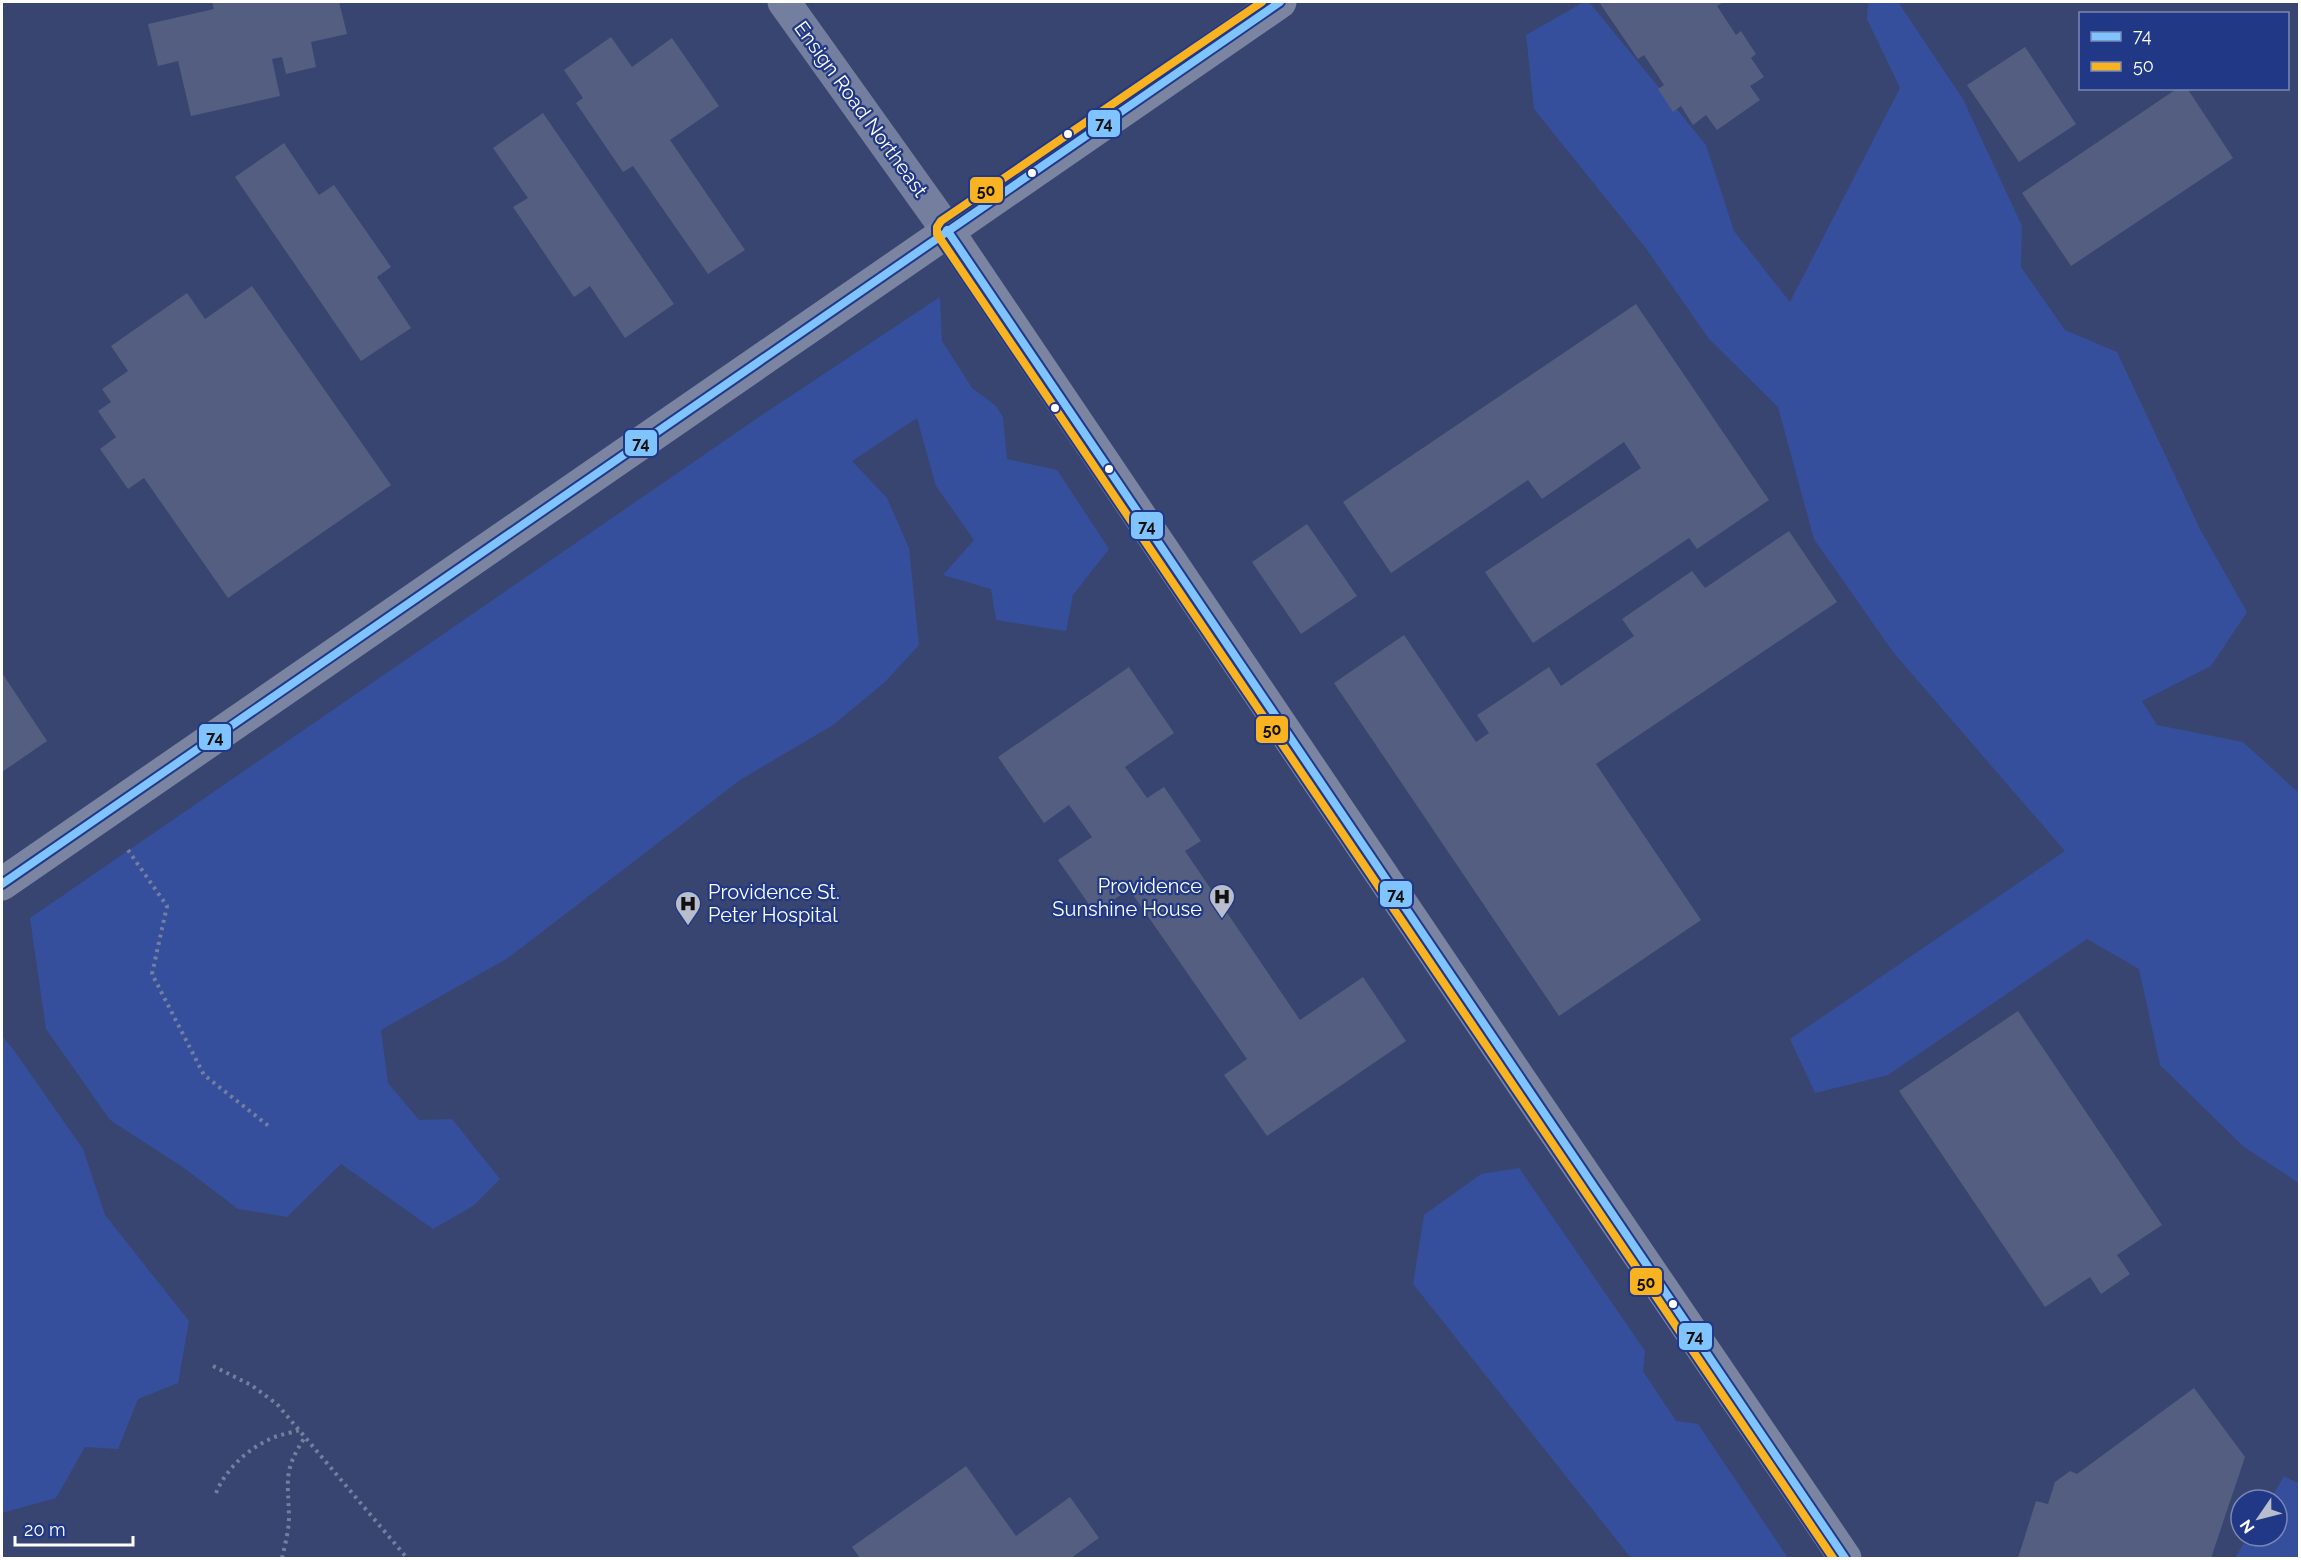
<svg xmlns="http://www.w3.org/2000/svg" width="2301" height="1560" font-family="Raleway,sans-serif">
<style>
.green{fill:#354f9d}
.building{fill:#545e80}
.lines{fill:none;stroke-linecap:round;stroke-linejoin:round}
.path{stroke:#747e9e;stroke-width:4;stroke-dasharray:3 4.5;stroke-linecap:butt}
.street{stroke:#747e9e;stroke-width:33}
.secondary{stroke:#7b84a1;stroke-width:33}
.bus-1-casing{stroke:#213887;stroke-width:12}
.bus-2-casing{stroke:#213887;stroke-width:12}
.bus-1{stroke:#80c4ff;stroke-width:8}
.bus-2{stroke:#f9b220;stroke-width:8}
.bus-dot{fill:#fff;stroke:#213887;stroke-width:2}
.labels{text-anchor:middle;dominant-baseline:central;stroke-width:4.5;stroke-linejoin:round;paint-order:stroke}
.street-label{font-size:20px;fill:#fff;stroke:#213887}
.poi-label{font-size:20px;fill:#fff;stroke:#213887;text-anchor:end}
.line-badge{stroke:#213887;stroke-width:2}
.pale-badge-label{font-size:16px;text-anchor:middle;font-weight:bold;fill:#111}
</style>
<rect width="100%" height="100%" fill="#384570"/>
<g class="green">
<path d="M1584,2H1589L1706,145L1734,231L1790,302L1900,88L1867,19L1868,2H1898L1963,99L2022,226L2021,267L2065,330L2117,352L2200,529L2247,612L2211,666L2142,701L2157,725L2243,742L2299,793V1183L2244,1147L2160,1065L2139,969L2087,939L1888,1075L1815,1093L1790,1039L2065,851L1893,652L1814,539L1778,407L1709,339L1645,247L1534,109L1526,35Z"/>
<path d="M940,297L942,341L972,388L996,406L1003,417L1007,459L1057,470L1109,549L1073,595L1066,631L996,620L991,589L943,575L974,540L936,486L917,418L852,461L887,498L909,548L919,645L885,682L833,725L740,780L508,958L381,1030L388,1083L419,1120L452,1119L500,1179L473,1206L433,1229L341,1164L287,1217L238,1209L184,1168L110,1120L46,1029L30,918L762,415Z"/>
<path d="M2,1036L13,1049L83,1149L105,1215L189,1321L178,1383L138,1399L118,1449L85,1447L56,1498L2,1513Z"/>
<path d="M1519,1168L1645,1351L1643,1371L1676,1421L1698,1424L1788,1558H1631L1413,1284L1424,1215L1481,1174Z"/>
<path d="M2284,1476L2299,1484V1558H2235L2248,1536H2277V1500H2270Z"/>
</g>
<g class="building">
<path d="M212,2H339L347,34L311,42L316,67L286,74L282,57L272,59L280,96L191,116L178,61L158,66L148,24L214,9Z"/>
<path d="M1599,2H1721L1722,3L1717,6L1736,35L1741,31L1756,54L1751,58L1764,77L1750,86L1760,100L1717,130L1706,115L1693,125L1681,106L1673,112L1658,89L1664,85L1644,55L1638,59Z"/>
<path d="M611,37L632,67L672,38L719,106L670,140L745,250L708,274L633,166L623,172L576,103L583,98L564,70Z"/>
<path d="M2025,47L2076,124L2019,162L1967,85Z"/>
<path d="M2178,88H2187L2233,158L2071,266L2022,193Z"/>
<path d="M543,113L674,304L625,338L590,286L574,297L513,207L528,198L493,148Z"/>
<path d="M284,143L319,195L334,185L391,267L377,277L411,328L361,361L235,177Z"/>
<path d="M252,286L391,485L228,598L144,478L128,489L100,449L116,437L98,411L111,402L102,389L128,371L111,346L187,293L205,319Z"/>
<path d="M1636,304L1769,500L1697,549L1689,538L1533,643L1485,572L1641,468L1624,442L1542,499L1528,480L1391,573L1343,502Z"/>
<path d="M1307,524L1357,596L1301,634L1252,562Z"/>
<path d="M1789,531L1837,602L1596,764L1701,920L1559,1016L1334,683L1404,635L1476,742L1489,733L1477,715L1488,708L1549,667L1561,686L1634,636L1622,619L1692,571L1705,588Z"/>
<path d="M1129,667L1174,733L1125,767L1147,798L1164,787L1201,841L1185,851L1300,1020L1363,977L1406,1041L1267,1136L1224,1075L1247,1059L1129,889L1095,913L1058,860L1092,837L1069,805L1044,823L998,757Z"/>
<path d="M2,673L47,741L2,772Z"/>
<path d="M2018,1011L2162,1225L2117,1255L2130,1274L2101,1294L2090,1277L2045,1307L1899,1091Z"/>
<path d="M2194,1388L2245,1457L2211,1558H2018L2036,1501L2048,1504L2055,1482L2070,1471L2077,1474Z"/>
<path d="M966,1466L1016,1536L1070,1497L1099,1538L1071,1558H860L852,1547Z"/>
</g>
<g class="lines">
<g class="path">
<path d="M128,850L167,906L152,974L204,1075L270,1127"/>
<path d="M213,1366L251,1385L277,1404L407,1558"/>
<path d="M216,1493C225,1471 245,1451 268,1440C277,1435 290,1433 300,1430"/>
<path d="M282,1558C285,1545 289,1530 289,1517C288,1479 283,1471 305,1437"/>
</g>
<path class="street" d="M784,2L947,230"/>
<g class="secondary">
<path d="M947,230L1535,1102L1845,1558"/>
<path d="M2,884L1280,2"/>
</g>
<defs>
<g id="bus-1">
<path d="M947,230L1845,1558"/>
<path d="M2,884L1280,2"/>
</g>
<path id="bus-2" d="M1262,2L941,221L937,227V234L1833,1558"/>
</defs>
<use href="#bus-1" class="bus-1-casing"/>
<use href="#bus-2" class="bus-2-casing"/>
<use href="#bus-1" class="bus-1"/>
<use href="#bus-2" class="bus-2"/>
</g>
<defs>
<symbol id="hospital-pin" viewBox="-11 -11 22 30"><path d="M0 17L-7.5 6A9.5 9.5 0 1 1 7.5 6Z" fill="#b9becd" stroke="#213887"/><path d="M-5-5h3v3.5h4V-5h3V5h-3V1.5h-4V5h-3Z" fill="#111"/></symbol>
</defs>
<g fill-rule="evenodd">
<use href="#hospital-pin" x="1207" y="882" width="30" height="40"/>
<use href="#hospital-pin" x="673" y="889" width="30" height="40"/>
</g>
<g class="bus-dot">
<circle cx="1068" cy="134" r="5"/>
<circle cx="1032" cy="173" r="5"/>
<circle cx="1055" cy="408" r="5"/>
<circle cx="1109" cy="469" r="5"/>
<circle cx="1673" cy="1304" r="5"/>
</g>
<g class="labels">
<g class="street-label">
<text transform="translate(861 109) rotate(54)">Ensign Road Northeast</text>
</g>
<g class="poi-label">
<text x="1202" y="886">Providence<tspan x="1202" dy="23">Sunshine House</tspan></text>
<text x="708" y="892" text-anchor="start">Providence St.<tspan x="708" dy="23">Peter Hospital</tspan></text>
</g>
</g>
<g class="line-badge">
<rect x="1087" y="109" width="34" height="29" rx="6" fill="#80c4ff"/>
<rect x="969" y="176" width="35" height="28" rx="6" fill="#f9b220"/>
<rect x="624" y="429" width="34" height="28" rx="6" fill="#80c4ff"/>
<rect x="1130" y="511" width="34" height="29" rx="6" fill="#80c4ff"/>
<rect x="1255" y="715" width="34" height="29" rx="6" fill="#f9b220"/>
<rect x="198" y="723" width="34" height="28" rx="6" fill="#80c4ff"/>
<rect x="1379" y="880" width="34" height="28" rx="6" fill="#80c4ff"/>
<rect x="1629" y="1267" width="34" height="29" rx="6" fill="#f9b220"/>
<rect x="1678" y="1322" width="35" height="29" rx="6" fill="#80c4ff"/>
</g>
<g class="pale-badge-label">
<text x="1104" y="129">74</text>
<text x="986" y="196">50</text>
<text x="641" y="449">74</text>
<text x="1147" y="532">74</text>
<text x="1272" y="735">50</text>
<text x="215" y="743">74</text>
<text x="1396" y="900">74</text>
<text x="1646" y="1288">50</text>
<text x="1695" y="1342">74</text>
</g>
<rect width="2301" height="1560" fill="none" stroke="#ffffff" stroke-width="6"/>
<rect x="2079" y="12" width="210" height="78" fill="#213887" stroke="#7a88b7" stroke-width="1.5"/>
<rect x="2091" y="32" width="30" height="9" fill="#80c4ff" stroke="#7a88b7" stroke-width="1.5"/>
<text x="2133" y="42" font-size="18" fill="#ffffff">74</text>
<rect x="2091" y="62" width="30" height="9" fill="#f9b220" stroke="#7a88b7" stroke-width="1.5"/>
<text x="2133" y="72" font-size="18" fill="#ffffff">50</text>
<g transform="translate(2259 1518) rotate(235)"><circle r="28" fill="#213887" stroke="#7a88b7" stroke-width="1.5"/>
<path d="M0-4.5L10 22L0 15L-10 22Z" fill="#b9becd"/>
<text y="-9" font-size="16" font-weight="bold" text-anchor="middle" fill="#ffffff">N</text>
</g>
<path d="M15 1536v9h118v-9" fill="none" stroke="#ffffff" stroke-width="3"/>
<text x="24" y="1536" font-size="18" fill="#ffffff" stroke="#213887" stroke-width="4.5" paint-order="stroke">20 m</text>
</svg>
